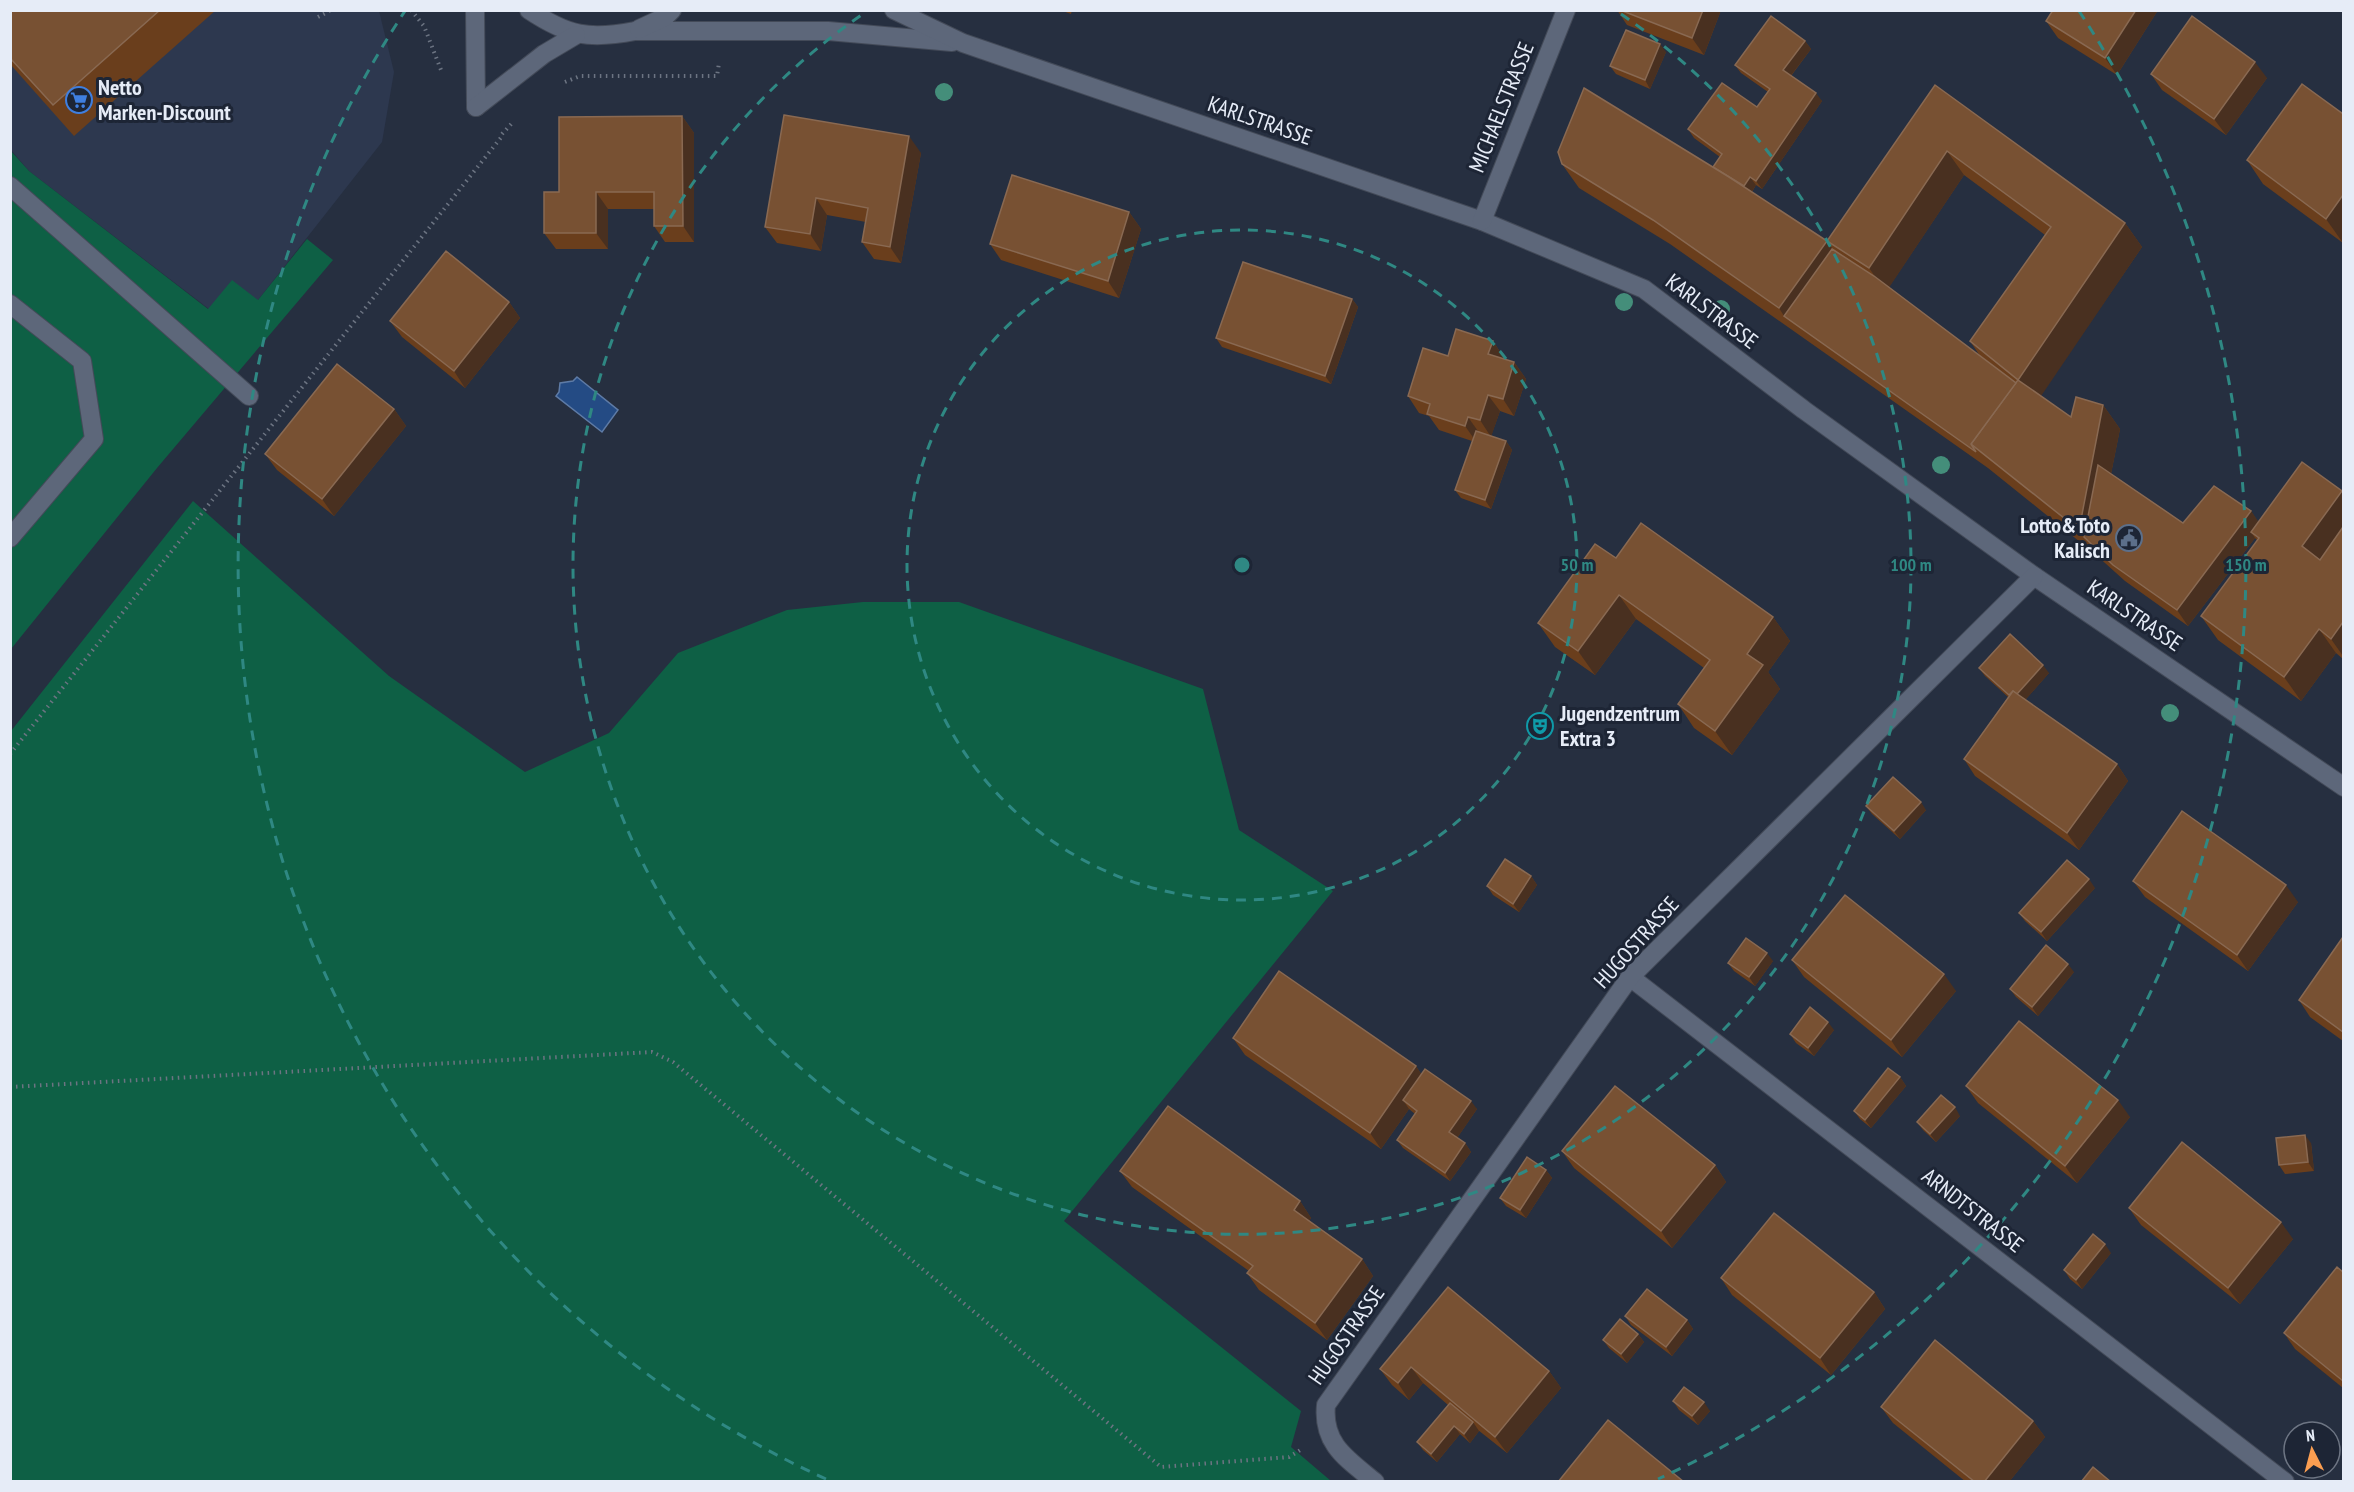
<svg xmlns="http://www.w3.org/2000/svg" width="2354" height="1492" font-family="'PT Sans Narrow',sans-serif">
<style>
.built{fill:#2d384f}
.green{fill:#0e6045}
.water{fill:#244b84;stroke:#5e7ba6;stroke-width:1.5}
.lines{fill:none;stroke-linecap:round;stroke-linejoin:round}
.minor-casing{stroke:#434a58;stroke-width:20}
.path{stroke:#6c7482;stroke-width:4;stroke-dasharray:1.5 4.5;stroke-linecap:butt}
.minor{stroke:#5d677a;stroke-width:18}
.tree{fill:#448e7a}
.wall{fill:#6a3e1c;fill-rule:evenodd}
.shaded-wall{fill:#493020}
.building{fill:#785133;stroke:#896952;stroke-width:1.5}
.ring{fill:none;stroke:#2f8883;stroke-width:3;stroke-dasharray:10 8}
.labels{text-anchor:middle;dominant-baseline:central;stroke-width:6;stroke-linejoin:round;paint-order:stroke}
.poi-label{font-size:22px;font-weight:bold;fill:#e6ecf7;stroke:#1d2535;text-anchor:start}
.street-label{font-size:22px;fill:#e6ecf7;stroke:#1d2535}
.centre{fill:#2f8883;stroke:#1d2535;stroke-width:3}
.ring-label{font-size:18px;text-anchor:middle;font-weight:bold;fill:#2f8883;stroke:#1d2535;stroke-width:6;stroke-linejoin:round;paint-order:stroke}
</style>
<rect width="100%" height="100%" fill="#262f40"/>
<path class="built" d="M10,11H379L394,72L382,142L258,300L209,309L29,171L11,150Z"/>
<g class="green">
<path d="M10,150L29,171L208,309L232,280L258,300L307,239L333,260L157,468L11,649Z"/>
<path d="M193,501L389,676L525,772L609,733L678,653L787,610L863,602H959L1203,689L1239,830L1333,891L1064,1221L1301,1411L1291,1447L1331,1481H11V731Z"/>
</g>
<path class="water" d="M577,377L618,410L602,432L556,396L559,392L560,383L573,381Z"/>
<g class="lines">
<defs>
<g id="minor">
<path d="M475,10L476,107"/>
<path d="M529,10C568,36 589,40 635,31H828L952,42"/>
<path d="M894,10L963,43L1482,221L1644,289L1804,410L2034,576L2344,787"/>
<path d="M639,29L665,17L672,10"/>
<path d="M476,107L544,54L576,35"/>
<path d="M10,186L249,396"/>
<path d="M1482,221L1566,10"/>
<path d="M10,304L82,361L94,439L10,538"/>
<path d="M1630,977L2285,1482"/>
<path d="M1375,1482C1347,1459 1322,1444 1326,1405L1630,977L2034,576"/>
</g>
</defs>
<use href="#minor" class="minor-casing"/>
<g class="path">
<path d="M411,10L424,26L441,70"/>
<path d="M318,17L331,10"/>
<path d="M565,82L580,76H717L719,63"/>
<path d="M502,134L514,121"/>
<path d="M10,754L503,135"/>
<path d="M10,1087L652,1052L673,1062L1161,1467L1289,1457L1302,1449"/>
</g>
<use href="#minor" class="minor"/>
</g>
<g class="tree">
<circle cx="944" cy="92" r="9"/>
<circle cx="1624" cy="302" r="9"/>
<circle cx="1721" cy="309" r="9"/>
<circle cx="1941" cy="465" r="9"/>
<circle cx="2170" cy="713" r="9"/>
</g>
<g class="wall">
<path d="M10,10H216L74,136L10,64Z"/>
<path d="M1060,10H1072L1071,14Z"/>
<path d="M1617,10H1721L1704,55L1627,25Z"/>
<path d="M2053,10H2158L2117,75L2058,38L2046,21Z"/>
<path d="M1805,41L1811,49L1791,76L1822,101L1762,189L1756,185L1752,192L1827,241L1935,85L2125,223L2142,247L2040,396L2071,417L2103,405L2120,429L2111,474L2183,523L2251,511L2258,522L2343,492V659L2336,653L2301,701L2218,640L2201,616L2257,540L2255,538L2188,626L2125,581L2095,554L1988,468L1670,244L1579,188L1562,164L1713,167L1720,157L1694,138L1688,129L1757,107L1768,92L1741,73L1735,65ZM1964,175L2045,235L1970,341L1980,356L1889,287Z"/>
<path d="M1666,52L1650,89L1616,74L1610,66Z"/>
<path d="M2151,74L2267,78L2226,135L2162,90Z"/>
<path d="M2302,84L2343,243L2263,184L2247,160Z"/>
<path d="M784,115L921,153L901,263L874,259L862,242L866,222L827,215L821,251L777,243L765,227Z"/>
<path d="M682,116L694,133V242H665L654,226V209H608V249H556L544,233L559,192Z"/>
<path d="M1129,212L1141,229L1119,298L1001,260L990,244Z"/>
<path d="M1352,299L1358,307L1331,384L1222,347L1216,338Z"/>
<path d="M509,302L520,318L465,388L402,337L390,321Z"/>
<path d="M1493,341L1504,358V359L1514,362L1526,379L1514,416L1500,411L1491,436L1506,441L1512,450L1491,509L1461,498L1455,490L1472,441L1439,430L1429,416L1419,413L1408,396L1448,356Z"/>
<path d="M394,409L406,426L334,516L277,470L265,454Z"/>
<path d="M1616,558L1773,617L1790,641L1768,672L1780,689L1732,755L1694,728L1678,704L1704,668L1636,619L1595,675L1555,647L1538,623Z"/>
<path d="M1979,668L2049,673L2025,700L2117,764L2128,781L2079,850L1975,776L1964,759L2008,697L1985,676Z"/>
<path d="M1866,806L1926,810L1900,839L1872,814Z"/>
<path d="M1531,876L1537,885L1519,912L1493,895L1487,886Z"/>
<path d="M2133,881L2298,902L2248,971L2145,897Z"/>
<path d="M2095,888L2047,941L2025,921L2019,913Z"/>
<path d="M2343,937V1041L2310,1017L2299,1000Z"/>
<path d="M1792,960L1956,991L1902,1057L1804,977Z"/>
<path d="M1773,961L1755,986L1734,971L1728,963Z"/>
<path d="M2074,972L2038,1016L2016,997L2010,989Z"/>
<path d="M1834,1030L1814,1056L1796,1043L1790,1034Z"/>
<path d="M1233,1038L1416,1066L1421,1074L1477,1109L1457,1138L1465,1143L1471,1152L1450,1181L1403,1148L1397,1140L1415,1114L1409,1109L1381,1149L1245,1055Z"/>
<path d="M1900,1077L1906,1086L1871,1128L1860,1119L1854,1111Z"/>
<path d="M1966,1086L2130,1117L2077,1183L1978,1103Z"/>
<path d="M1960,1116L1936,1142L1923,1130L1917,1122Z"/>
<path d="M2311,1143L2314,1171L2285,1174L2279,1165Z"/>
<path d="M1562,1151L1715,1165L1726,1182L1672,1248L1574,1168Z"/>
<path d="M1546,1170L1552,1178L1526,1218L1506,1206L1500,1198Z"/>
<path d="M1120,1171L1300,1201L1311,1218L1309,1221L1362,1259L1373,1276L1327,1340L1259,1290L1247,1273L1249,1271L1132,1187Z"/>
<path d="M2129,1208L2293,1239L2240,1304L2141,1225Z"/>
<path d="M2111,1253L2082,1289L2070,1279L2064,1270Z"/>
<path d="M2343,1272V1388L2295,1349L2284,1333Z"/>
<path d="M1721,1278L1874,1292L1885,1309L1831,1375L1732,1295Z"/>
<path d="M1448,1287L1549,1371L1561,1388L1507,1453L1478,1430L1479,1431L1470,1443L1460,1434L1437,1462L1423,1450L1417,1442L1448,1405L1423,1383L1409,1400L1392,1385L1380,1369Z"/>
<path d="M1625,1316L1687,1320L1693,1329L1672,1356L1631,1325Z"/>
<path d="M1638,1334L1644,1342L1627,1363L1609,1348L1603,1340Z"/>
<path d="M1673,1401L1710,1411L1698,1425L1679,1410Z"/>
<path d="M1881,1407L2033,1421L2045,1437L2009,1482H1966L1893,1423Z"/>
</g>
<g class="shaded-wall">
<path d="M1703,10H1721L1704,55L1692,38Z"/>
<path d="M2136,10H2158L2117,75L2105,58Z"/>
<path d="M1805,41L1811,49L1789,78L1783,70Z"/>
<path d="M1660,44L1666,52L1650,89L1645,80Z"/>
<path d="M2255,62L2267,78L2226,135L2214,119Z"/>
<path d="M1816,93L1822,101L1762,189L1756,181Z"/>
<path d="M682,116L694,133V242L683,226Z"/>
<path d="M909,136L921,153L901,263L890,247Z"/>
<path d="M1947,151L1964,175L1886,292L1869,268Z"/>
<path d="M1750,177L1756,185L1746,201L1740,192Z"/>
<path d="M596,192L608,209V249L596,233Z"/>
<path d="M2343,195V243L2326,219Z"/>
<path d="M816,198L827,215L821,251L810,234Z"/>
<path d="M1129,212L1141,229L1119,298L1108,281Z"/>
<path d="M2125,223L2142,247L2035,405L2018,380Z"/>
<path d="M1827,241L1844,265L1784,316L1779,308Z"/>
<path d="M1352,299L1358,307L1331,384L1325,376Z"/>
<path d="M509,302L520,318L465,388L454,371Z"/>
<path d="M1493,341L1504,358L1500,370L1488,354Z"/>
<path d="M1514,362L1526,379L1514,416L1503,399Z"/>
<path d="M1488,395L1500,411L1491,437L1480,420Z"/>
<path d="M2103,405L2120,429L2096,549L2084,537L2079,530Z"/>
<path d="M394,409L406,426L334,516L322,499Z"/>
<path d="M1468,417L1480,434L1477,443L1465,426Z"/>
<path d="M1506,441L1512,450L1491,509L1485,500Z"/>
<path d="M2342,491L2343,492V536L2319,570L2302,546Z"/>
<path d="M2251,511L2263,528L2251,532L2255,538L2188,626L2177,610Z"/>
<path d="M1619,595L1636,619L1595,675L1578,651Z"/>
<path d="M1773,617L1790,641L1768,672L1780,689L1732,755L1715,731L1747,654Z"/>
<path d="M2343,622V656L2331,639Z"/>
<path d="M2319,629L2336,653L2301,701L2284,677Z"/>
<path d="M2043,665L2049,673L2019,707L2013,699Z"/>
<path d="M2117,764L2128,781L2079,850L2067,833Z"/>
<path d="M1921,802L1926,810L1900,839L1894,831Z"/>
<path d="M1531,876L1537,885L1519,912L1513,904Z"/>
<path d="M2089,879L2095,888L2047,941L2041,932Z"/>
<path d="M2286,885L2298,902L2248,971L2237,955Z"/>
<path d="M1767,953L1773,961L1755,986L1749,977Z"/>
<path d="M2068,964L2074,972L2038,1016L2032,1007Z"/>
<path d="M1944,974L1956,991L1902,1057L1891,1040Z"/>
<path d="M1828,1022L1834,1030L1814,1056L1808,1048Z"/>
<path d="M1416,1066L1427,1083L1403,1100L1409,1109L1381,1149L1370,1133Z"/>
<path d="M1900,1077L1906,1086L1871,1128L1865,1120Z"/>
<path d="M2118,1100L2130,1117L2077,1183L2065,1166Z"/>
<path d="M1471,1101L1477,1109L1455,1141L1449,1132Z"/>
<path d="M1955,1107L1960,1116L1936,1142L1930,1134Z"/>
<path d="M2305,1135L2311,1143L2314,1171L2308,1162Z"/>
<path d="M1465,1143L1471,1152L1450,1181L1445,1173Z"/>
<path d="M1715,1165L1726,1182L1672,1248L1661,1231Z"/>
<path d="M1546,1170L1552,1178L1526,1218L1520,1210Z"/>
<path d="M1300,1201L1311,1218L1305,1227L1294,1210Z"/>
<path d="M2281,1222L2293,1239L2240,1304L2228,1288Z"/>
<path d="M2105,1244L2111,1253L2082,1289L2076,1280Z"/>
<path d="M1362,1259L1373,1276L1327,1340L1315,1323Z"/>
<path d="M1874,1292L1885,1309L1831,1375L1820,1358Z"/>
<path d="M1687,1320L1693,1329L1672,1356L1666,1347Z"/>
<path d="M1638,1334L1644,1342L1627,1363L1621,1354Z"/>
<path d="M1411,1367L1423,1383L1409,1400L1398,1383Z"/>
<path d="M1549,1371L1561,1388L1507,1453L1495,1437Z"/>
<path d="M1704,1402L1710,1411L1698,1425L1692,1416Z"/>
<path d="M2033,1421L2045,1437L2009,1482H1984Z"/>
<path d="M1473,1422L1479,1431L1470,1443L1464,1434Z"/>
<path d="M1454,1426L1460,1434L1437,1462L1431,1454Z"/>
</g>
<g class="building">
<path d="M10,10H160L53,105L10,58Z"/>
<path d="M1620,10H1703L1692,38Z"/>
<path d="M2053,10H2136L2105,58L2046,21Z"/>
<path d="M1771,16L1805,41L1783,70L1816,93L1756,181L1750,177L1744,186L1713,167L1722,154L1688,129L1722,83L1757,107L1770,89L1735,65Z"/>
<path d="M2192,16L2255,62L2214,119L2151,74Z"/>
<path d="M1626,30L1660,44L1645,80L1610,66Z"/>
<path d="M2302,84L2343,114V195L2326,219L2247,160Z"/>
<path d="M1935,85L2125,223L2018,380L2071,417L2076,397L2103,405L2079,530L1971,444L2018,380L1970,341L2051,227L1947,151L1869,268L1827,241Z"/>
<path d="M1584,88L1729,177L1827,241L1779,308L1653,220L1562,164L1558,152Z"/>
<path d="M784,115L909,136L890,247L862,242L868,208L816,198L810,234L765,227Z"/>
<path d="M682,116L683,226H654V192H596V233H544V192H559V117Z"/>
<path d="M1012,175L1129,212L1108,281L990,244Z"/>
<path d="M1832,249L1874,276L2016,383L1971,444L1976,452L1784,316Z"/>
<path d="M446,251L509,302L454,371L390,321Z"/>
<path d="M1243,262L1352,299L1325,376L1216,338Z"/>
<path d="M1456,329L1493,341L1488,354L1514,362L1503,399L1488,395L1480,420L1468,417L1465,426L1427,414L1430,404L1408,396L1423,348L1448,356Z"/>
<path d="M337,364L394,409L322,499L265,454Z"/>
<path d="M1476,431L1506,441L1485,500L1455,490Z"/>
<path d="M2302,462L2342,491L2302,546L2320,560L2343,527V622L2331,639L2319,629L2284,677L2201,616L2259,538L2251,532Z"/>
<path d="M2098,465L2183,523L2214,486L2251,511L2177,610L2113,565L2084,537Z"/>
<path d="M1641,523L1773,617L1747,654L1763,665L1715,731L1678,704L1710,660L1619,595L1578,651L1538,623L1595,544L1616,558Z"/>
<path d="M2010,634L2043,665L2017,694L2013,691L2009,695L1979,668Z"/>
<path d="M2013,691L2117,764L2067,833L1964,759Z"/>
<path d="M1893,777L1921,802L1894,831L1866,806Z"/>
<path d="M2182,811L2286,885L2237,955L2133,881Z"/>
<path d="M1505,859L1531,876L1513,904L1487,886Z"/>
<path d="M2067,860L2089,879L2041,932L2019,913Z"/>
<path d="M1845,895L1944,974L1891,1040L1792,960Z"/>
<path d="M2343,937V1032L2299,1000Z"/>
<path d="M1746,938L1767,953L1749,977L1728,963Z"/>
<path d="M2046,945L2068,964L2032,1007L2010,989Z"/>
<path d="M1279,971L1416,1066L1370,1133L1233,1038Z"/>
<path d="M1810,1007L1828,1022L1808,1048L1790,1034Z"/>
<path d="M2019,1021L2118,1100L2065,1166L1966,1086Z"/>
<path d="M1888,1068L1900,1077L1865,1120L1854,1111Z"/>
<path d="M1425,1069L1471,1101L1449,1132L1465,1143L1445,1173L1397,1140L1417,1111L1403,1100Z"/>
<path d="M1615,1086L1715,1165L1661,1231L1562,1151Z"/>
<path d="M1941,1095L1955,1107L1930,1134L1917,1122Z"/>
<path d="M1168,1106L1300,1201L1294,1210L1362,1259L1315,1323L1247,1273L1253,1266L1120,1171Z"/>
<path d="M2305,1135L2308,1162L2279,1165L2276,1138Z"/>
<path d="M2182,1142L2281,1222L2228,1288L2129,1208Z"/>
<path d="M1527,1157L1546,1170L1520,1210L1500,1198Z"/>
<path d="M1774,1213L1874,1292L1820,1358L1721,1278Z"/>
<path d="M2093,1234L2105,1244L2076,1280L2064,1270Z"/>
<path d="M2337,1267L2343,1272V1381L2284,1333Z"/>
<path d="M1448,1287L1549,1371L1495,1437L1411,1367L1398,1383L1380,1369Z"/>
<path d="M1647,1289L1687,1320L1666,1347L1625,1316Z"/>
<path d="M1620,1319L1638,1334L1621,1354L1603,1340Z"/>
<path d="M1935,1340L2033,1421L1984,1482H1975L1881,1407Z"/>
<path d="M1684,1387L1704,1402L1692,1416L1673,1401Z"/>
<path d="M1450,1403L1473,1422L1464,1434L1454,1426L1431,1454L1417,1442Z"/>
<path d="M1608,1420L1684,1482H1558Z"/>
<path d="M2093,1467L2111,1482H2081Z"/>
</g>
<g class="ring">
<circle cx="1242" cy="565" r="335"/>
<path d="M1621 14A669 669 0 1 1 863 14"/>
<path d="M826 1479A1004 1004 0 0 1 405 11M2079 11A1004 1004 0 0 1 1658 1479"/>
</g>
<defs>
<symbol id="supermarket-ring" viewBox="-11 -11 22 22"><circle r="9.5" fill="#1d2535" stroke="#3f7fe0" stroke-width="1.5"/><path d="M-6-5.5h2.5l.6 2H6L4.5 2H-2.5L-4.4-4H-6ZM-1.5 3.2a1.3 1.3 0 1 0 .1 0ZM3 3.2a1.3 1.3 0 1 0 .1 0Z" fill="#3f7fe0"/></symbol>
<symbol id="civic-ring" viewBox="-11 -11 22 22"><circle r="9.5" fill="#1d2535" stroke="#5c6f8a" stroke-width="1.5"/><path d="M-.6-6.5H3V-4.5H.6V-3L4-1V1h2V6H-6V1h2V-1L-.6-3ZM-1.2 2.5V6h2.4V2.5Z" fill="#5c6f8a"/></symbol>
<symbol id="theatre-ring" viewBox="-11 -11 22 22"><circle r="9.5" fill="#1d2535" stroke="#0f9aa8" stroke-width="1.5"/><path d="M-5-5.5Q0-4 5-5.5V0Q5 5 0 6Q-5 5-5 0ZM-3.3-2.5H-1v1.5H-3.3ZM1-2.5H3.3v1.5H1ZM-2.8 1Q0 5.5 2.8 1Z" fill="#0f9aa8"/></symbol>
</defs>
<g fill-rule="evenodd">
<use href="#supermarket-ring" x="64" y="85" width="30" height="30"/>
<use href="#civic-ring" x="2114" y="523" width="30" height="30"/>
<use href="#theatre-ring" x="1525" y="711" width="30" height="30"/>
</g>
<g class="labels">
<g class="poi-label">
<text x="98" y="87">Netto<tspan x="98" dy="25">Marken-Discount</tspan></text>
<text x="2110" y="525" text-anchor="end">Lotto&amp;Toto<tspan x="2110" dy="25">Kalisch</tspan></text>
<text x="1560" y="713">Jugendzentrum<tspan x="1560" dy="25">Extra 3</tspan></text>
</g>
<g class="street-label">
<text transform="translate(1501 107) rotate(-68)">MICHAELSTRASSE</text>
<text transform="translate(1260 120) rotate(19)">KARLSTRASSE</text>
<text transform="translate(1712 311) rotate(37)">KARLSTRASSE</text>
<text transform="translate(2135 615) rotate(34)">KARLSTRASSE</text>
<text transform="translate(1636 942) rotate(-48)">HUGOSTRASSE</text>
<text transform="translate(1973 1210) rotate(38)">ARNDTSTRASSE</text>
<text transform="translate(1346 1335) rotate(-55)">HUGOSTRASSE</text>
</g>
</g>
<circle cx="1242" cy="565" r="9" class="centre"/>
<g class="ring-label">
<text x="1577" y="571">50 m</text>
<text x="1911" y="571">100 m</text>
<text x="2246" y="571">150 m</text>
</g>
<rect width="2354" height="1492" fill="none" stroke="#e6ecf7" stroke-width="24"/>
<g transform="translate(2312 1450) rotate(354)"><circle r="28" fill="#1d2535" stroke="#6d7583" stroke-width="1.5"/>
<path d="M0-4.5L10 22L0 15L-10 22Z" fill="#fb9e51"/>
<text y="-9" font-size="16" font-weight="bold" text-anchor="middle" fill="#e6ecf7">N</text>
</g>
</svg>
